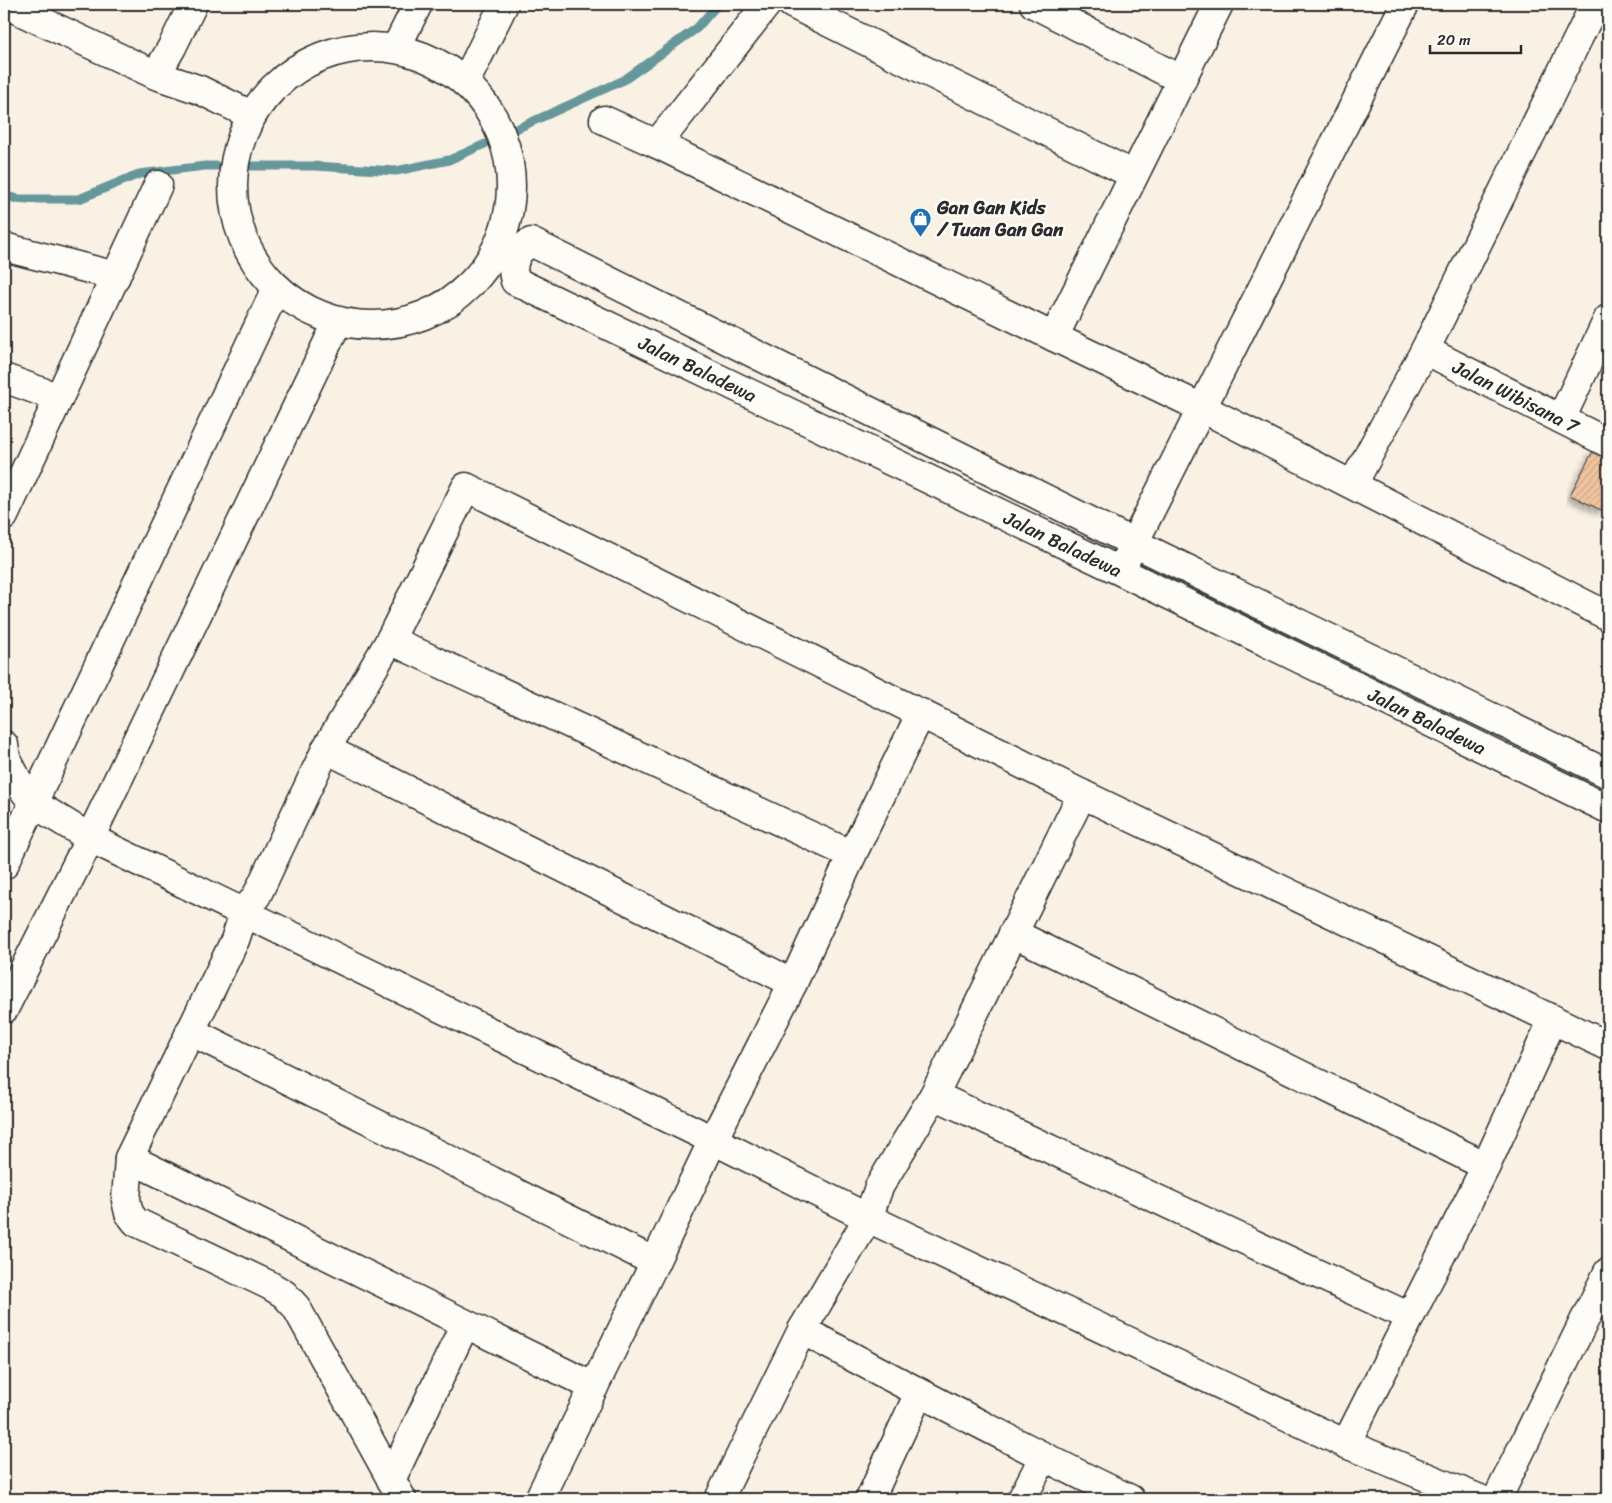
<svg xmlns="http://www.w3.org/2000/svg" width="1612" height="1503" font-family="Sriracha,sans-serif">
<style>
.lines{fill:none;stroke-linecap:round;stroke-linejoin:round}
.stream{stroke:#66979b;stroke-width:9}
.building{fill:url(#building-hatch);stroke:#2b2b2b;filter:url(#shadow)}
.minor-casing{stroke:#2b2b2b;stroke-width:31}
.minor{stroke:#fdfcf7;stroke-width:28}
.labels{text-anchor:middle;dominant-baseline:central;stroke-width:5;stroke-linejoin:round;paint-order:stroke}
.poi-label{font-size:19px;font-weight:bold;fill:#2b2b2b;stroke:#fdfcf7;text-anchor:start}
.street-label{font-size:19px;fill:#2b2b2b;stroke:#fdfcf7}
</style>
<defs>
<pattern id="building-hatch" width="6" height="6" patternUnits="userSpaceOnUse" patternTransform="scale(1.25)"><rect width="6" height="6" fill="#efc49f"/><path d="M-1 1l2-2M0 6l6-6M5 7l2-2" fill="none" stroke="#cda989"/></pattern>
<filter id="shadow"><feDropShadow dx="-4.5" dy="4.5" stdDeviation="2.5" flood-color="#0004"/></filter>
</defs>
<rect width="100%" height="100%" fill="#faf1e5"/>
<filter id="ink" filterUnits="userSpaceOnUse"><feTurbulence type="fractalNoise" baseFrequency=".02" numOctaves="2"/><feDisplacementMap in="SourceGraphic" scale="10" xChannelSelector="R" yChannelSelector="G"/><feConvolveMatrix kernelMatrix="1 2 1 2 8 2 1 2 1" color-interpolation-filters="sRGB"/></filter>
<g filter="url(#ink)">
<g class="lines">
<g class="stream">
<path d="M516,129L624,80L697,28L718,4"/>
<path d="M251,166H314L396,171L449,160L485,144"/>
<path d="M4,196L19,199H79L139,174L205,166H217"/>
</g>
</g>
<path class="building" d="M1594,449L1608,457V499L1603,511L1570,495Z"/>
<g class="lines">
<defs>
<g id="minor">
<path d="M5,4L156,75L200,90L251,115"/>
<path d="M792,4L1134,175"/>
<path d="M1034,4L1182,80"/>
<circle cx="372" cy="186" r="139"/>
<path d="M396,48L418,4"/>
<path d="M156,75L172,47L193,4"/>
<path d="M465,83L504,4"/>
<path d="M604,120L657,144L1054,337L1202,408L1608,616"/>
<path d="M657,144L767,4"/>
<path d="M4,247L116,276"/>
<path d="M1054,337L1219,4"/>
<path id="s1" d="M1425,350L1608,443"/>
<path d="M4,378L59,398"/>
<path d="M1561,419L1608,319"/>
<path d="M1353,484L1425,350L1595,4"/>
<path d="M4,516L158,185"/>
<path d="M1126,559L1405,4"/>
<path d="M390,640L852,855"/>
<path d="M4,745L6,758L20,785L33,803L90,838L713,1140L868,1218L1346,1444L1480,1499"/>
<path d="M326,749L793,983"/>
<path id="s2" d="M1608,774L1134,543L531,242C516,250 510,265 515,281L1120,571L1608,809"/>
<path d="M4,865L276,289"/>
<path d="M1013,933L1486,1166"/>
<path d="M4,1009L90,838L337,323"/>
<path d="M190,1031L655,1262"/>
<path d="M934,1095L1410,1317"/>
<path d="M129,1158L594,1387"/>
<path d="M802,1330C910,1388 1019,1446 1130,1499"/>
<path d="M1346,1444L1486,1166L1553,1019"/>
<path d="M391,1480L465,1324"/>
<path d="M402,1499L296,1307L284,1294L269,1285L136,1222L129,1213L126,1200L129,1158L235,940L244,913L257,895L326,749L390,640L466,487L1082,794L1608,1046"/>
<path d="M539,1499L655,1262L713,1140L793,983L852,855L921,713"/>
<path d="M719,1499L802,1330L868,1218L879,1187L934,1095L1082,794"/>
<path d="M870,1499L919,1393"/>
<path d="M1022,1499L1043,1458"/>
<path d="M1497,1499L1608,1272"/>
</g>
</defs>
<use href="#minor" class="minor-casing"/>
<use href="#minor" class="minor"/>
</g>
</g>
<defs>
<symbol id="shop-pin" viewBox="-11 -11 22 30"><path d="M0 17L-7.5 6A9.5 9.5 0 1 1 7.5 6Z" fill="#1f6fb2" stroke="#fdfcf7"/><path d="M-5-2.5h2.3a2.7 3.5 0 0 1 5.4 0H5L5.5 6h-11ZM-1.5-2.5h3a1.5 2.3 0 0 0-3 0Z" fill="#fff"/></symbol>
</defs>
<g fill-rule="evenodd">
<use href="#shop-pin" x="908" y="206" width="25" height="34"/>
</g>
<g class="labels">
<g class="poi-label">
<text x="937" y="207">Gan Gan Kids<tspan x="937" dy="22">/ Tuan Gan Gan</tspan></text>
</g>
<g class="street-label">
<text stroke="none"><textPath href="#s2" startOffset="1450">Jalan Baladewa</textPath></text>
<text stroke="none"><textPath href="#s1" startOffset="102">Jalan Wibisana 7</textPath></text>
<text stroke="none"><textPath href="#s2" startOffset="1855">Jalan Baladewa</textPath></text>
<text stroke="none"><textPath href="#s2" startOffset="2260">Jalan Baladewa</textPath></text>
</g>
</g>
<rect width="1612" height="1503" fill="none" stroke="#fdfcf7" stroke-width="20"/>
<rect x="10" y="10" width="1592" height="1483" fill="none" stroke="#2b2b2b" stroke-width="2" filter="url(#ink)"/>
<path d="M1430 45v8h91v-8" fill="none" stroke="#2b2b2b" stroke-width="2.5"/>
<text x="1437" y="45" font-size="15" fill="#2b2b2b" stroke="#fdfcf7" stroke-width="4" paint-order="stroke">20 m</text>
</svg>
